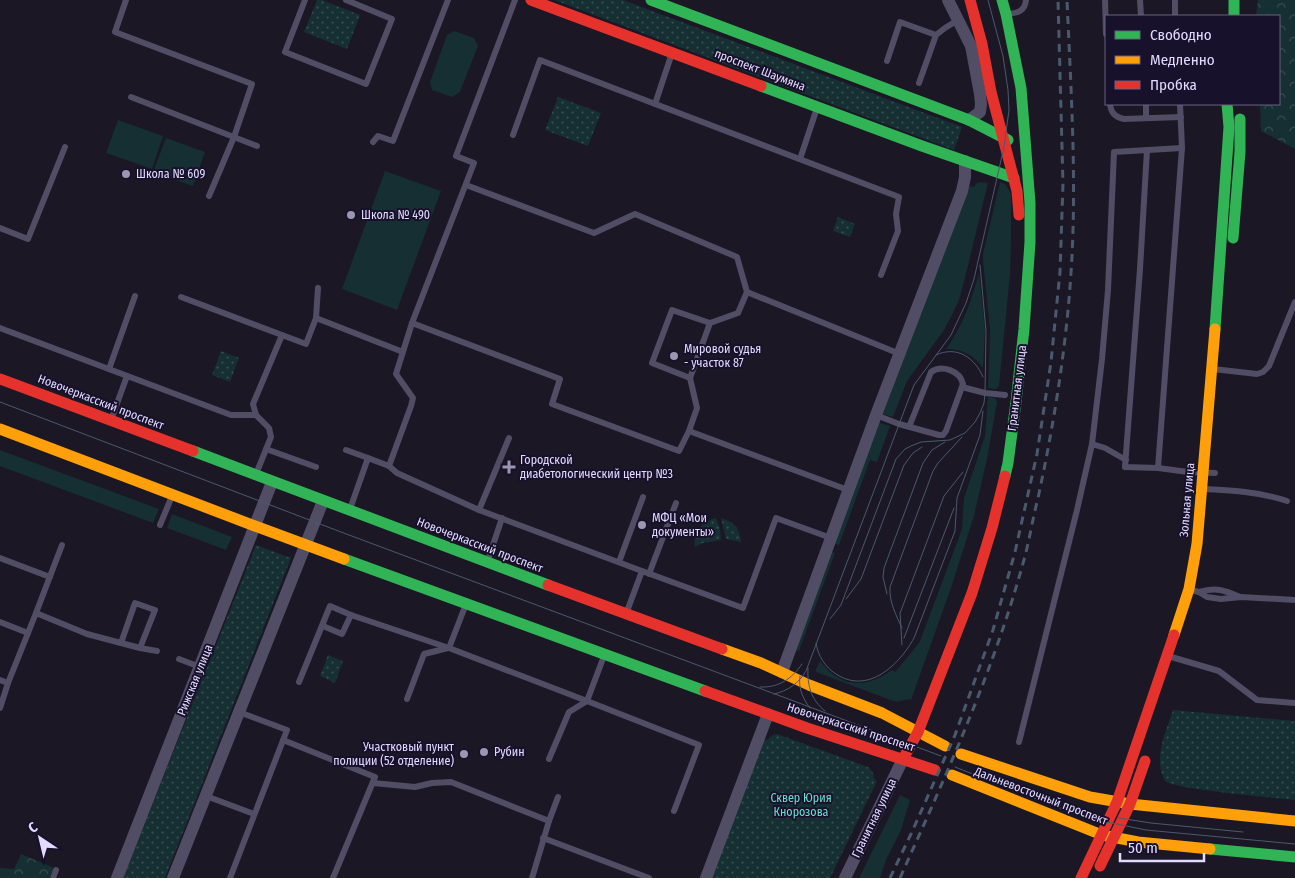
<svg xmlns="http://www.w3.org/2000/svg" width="1295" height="878" font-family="'Fira Sans Condensed',sans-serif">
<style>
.green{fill:#152f33}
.forest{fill:url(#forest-crowns)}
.park{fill:url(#park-dots)}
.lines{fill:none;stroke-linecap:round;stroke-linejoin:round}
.lane{stroke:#504d65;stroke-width:6}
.street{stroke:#504d65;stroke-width:12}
.fast{stroke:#30b455;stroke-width:11}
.slow{stroke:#ff9f0a;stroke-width:11}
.jam{stroke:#e5322d;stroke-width:11}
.tram{stroke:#495a6e;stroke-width:1}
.rail{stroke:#495a6e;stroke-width:3;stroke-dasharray:8 6;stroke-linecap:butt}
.poi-dot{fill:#9d96b3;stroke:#18112b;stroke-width:2}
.labels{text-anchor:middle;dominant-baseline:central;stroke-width:4;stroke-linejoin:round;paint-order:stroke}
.street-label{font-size:12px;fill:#e3dbff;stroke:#18112b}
.poi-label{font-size:12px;fill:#e3dbff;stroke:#18112b;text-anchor:start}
.park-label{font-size:12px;fill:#66e0ce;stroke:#18112b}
</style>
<defs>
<pattern id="forest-crowns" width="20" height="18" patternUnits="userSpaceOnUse" patternTransform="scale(1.25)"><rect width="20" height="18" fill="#152f33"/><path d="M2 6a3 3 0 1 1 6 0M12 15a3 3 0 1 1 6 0" fill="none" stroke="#374d52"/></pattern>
<pattern id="park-dots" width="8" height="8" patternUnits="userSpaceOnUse" patternTransform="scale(1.25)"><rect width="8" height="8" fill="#152f33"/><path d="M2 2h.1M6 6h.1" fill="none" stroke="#374d52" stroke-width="1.8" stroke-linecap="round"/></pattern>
</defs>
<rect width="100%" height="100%" fill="#1b1725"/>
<g class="green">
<path d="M454,31L474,38L478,46L460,92L452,97L432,90L430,82L447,35Z"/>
<path d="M118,120L163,136L152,169L106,153Z"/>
<path d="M166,138L205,152L193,186L153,172Z"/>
<path d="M385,171L441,191L397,310L342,289Z"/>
<path d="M980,182L988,183L964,282L959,300L953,313L944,330L907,381L893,417L883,414L969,186L974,187L977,183Z"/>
<path d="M1000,182L1006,185L1011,194V241L1010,275L999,386L996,389L988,388L990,330L983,261V254Z"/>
<path d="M979,273L985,330L983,368C974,355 962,349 946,349C964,324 971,301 979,273Z"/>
<path d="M988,397L995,398L997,402L987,459L974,516L951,588L911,700C905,698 900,703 893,701L816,672V669L820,661C840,688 866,689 892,670L895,672L915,648L920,641L962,529L964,498L985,436Z"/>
<path d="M880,423L890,426L877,462L870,460L839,545L832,543L877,424Z"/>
<path d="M0,450L159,509L153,523L0,466Z"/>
<path d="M172,514L232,537L226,550L167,528Z"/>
<path d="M829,551L835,553L799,651L793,649Z"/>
<path d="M900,795L910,800L901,830L886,860L880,878H859Z"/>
</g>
<g class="forest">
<path d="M1258,0H1295V149L1261,131L1260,104H1279V16H1256Z"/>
<path d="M21,854L54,868L49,878H0V868L14,869Z"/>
</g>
<g class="park">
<path d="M317,0H322L360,15L347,49L304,32Z"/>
<path d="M554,0H623L962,127L954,150Z"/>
<path d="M558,97L601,113L588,146L545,130Z"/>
<path d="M838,217L855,224L850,237L833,231Z"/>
<path d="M221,351L239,358L230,382L212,375Z"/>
<path d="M716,518L720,529L721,540L703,543L695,547C693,531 701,522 716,518Z"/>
<path d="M721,518C735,523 739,527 741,542L726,539Z"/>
<path d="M256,545L291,558L165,878H123Z"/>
<path d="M328,655L343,661L335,683L320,676Z"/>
<path d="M1173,710L1295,721V800C1277,798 1173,789 1165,781C1164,779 1163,775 1162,774C1155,752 1167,730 1173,710Z"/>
<path d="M777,734L868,767C872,770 874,774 874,779L877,781L830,878H712L763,739L767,740L773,735Z"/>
</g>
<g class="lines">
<g class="lane">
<path d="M126,0L115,32L252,84L234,137L209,196"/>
<path d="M305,0L285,52L366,84L392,19L346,0"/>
<path d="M1105,0L1106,34"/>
<path d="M1140,0L1141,16"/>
<path d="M1175,0V16"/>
<path d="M1008,14C1018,13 1025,11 1026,0"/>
<path d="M887,61L900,22L936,35"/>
<path d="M919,83L936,35L945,28L958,20"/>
<path d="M131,97L257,146"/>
<path d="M655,104L672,53"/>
<path d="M1110,104C1111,113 1115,117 1124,119L1181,117"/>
<path d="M1146,104V118"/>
<path d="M513,135L540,60L899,197L896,214L898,231L881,275"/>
<path d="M373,142L378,136L393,141L448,0"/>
<path d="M1147,150L1140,269L1125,467L1158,468L1188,472L1215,473"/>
<path d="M800,159L817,108"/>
<path d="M0,228L28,239L65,147"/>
<path d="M747,292L900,354"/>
<path d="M181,297L282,335"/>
<path d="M316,318L318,288"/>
<path d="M412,323L474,163L456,156L515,0"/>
<path d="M0,328L231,415H256"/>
<path d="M109,369L135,296"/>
<path d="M1213,369L1257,374L1263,372L1269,366L1295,302"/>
<path d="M690,378L710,323"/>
<path d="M962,387L985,393L1005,395"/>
<path d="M876,415L899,424L939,435H943L946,431L963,384C960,371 942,364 931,372L909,427"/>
<path d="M111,420L127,376"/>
<path d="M689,431L848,490"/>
<path d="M1092,444L1105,448L1126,460"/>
<path d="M266,449L316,467"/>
<path d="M346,450L368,458"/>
<path d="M389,466L397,473L479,510L642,571"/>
<path d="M1158,468L1182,148L1180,104"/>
<path d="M256,474L271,437L269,428L256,415L253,404L282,335L306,344L316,318L403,352"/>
<path d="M1202,489C1231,490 1260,492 1287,501"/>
<path d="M350,509L368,458L389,466L411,406L413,398L396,374L412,323L560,379L552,404L679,451L689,431L697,408L690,378L652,363L672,310L710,323L738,313L747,292L737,257L635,214L594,233L466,185"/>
<path d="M479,510L509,438"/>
<path d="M160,525L172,496"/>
<path d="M0,558L50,577"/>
<path d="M488,560L502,518"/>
<path d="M619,562L643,497"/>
<path d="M649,574L676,503"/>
<path d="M1191,590L1199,592L1207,597L1221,599L1241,597L1295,600"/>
<path d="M1199,592C1216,587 1224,590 1240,597"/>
<path d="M466,604L449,648L587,701L604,656"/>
<path d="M36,613L62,545"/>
<path d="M626,614L642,571L743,608L776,518L831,538"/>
<path d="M0,622L28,633"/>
<path d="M323,626L342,634L351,615"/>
<path d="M140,648L121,643L135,603L155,610L140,648L157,651"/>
<path d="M1168,656L1219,671L1257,700L1295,703"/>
<path d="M179,659L200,667"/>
<path d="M0,680L8,683L0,708"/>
<path d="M299,682L330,606L351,615L449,648"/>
<path d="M8,683L36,613L87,634L121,643"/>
<path d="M407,699L424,654L448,648"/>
<path d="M283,740L375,777L333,878"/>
<path d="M1019,742L1077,510L1092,444L1102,359L1108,290L1114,152L1182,148"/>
<path d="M549,759L569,712L587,701L699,745L674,811"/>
<path d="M373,783L415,787L432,783L451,782L549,821L558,797"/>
<path d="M206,796L254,814"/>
<path d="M543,838L649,878"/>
<path d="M53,878L56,870"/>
<path d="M230,878L287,730L239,712"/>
<path d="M532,878L549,821"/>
</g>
<g class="street">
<path d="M948,0L971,46L980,94L981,104L980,112L969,120"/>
<path d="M782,672L876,415L962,191L965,177V161"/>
<path d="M117,878L272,482"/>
<path d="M173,878L323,501"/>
<path d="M706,878L768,714"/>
<path d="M845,878L903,759"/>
</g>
<g class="fast">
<path d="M651,0L969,120L1008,140"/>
<path d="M1002,0L1006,14L1021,88L1030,203V242L1024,329L1016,402L1008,463L1005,476"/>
<path d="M1234,0V16"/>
<path d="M761,86L922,146L1014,178"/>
<path d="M1233,238L1240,152V119"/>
<path d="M1215,329L1229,127L1227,104"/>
<path d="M193,451L548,585"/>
<path d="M344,559L705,691"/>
<path d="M1210,849L1295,857"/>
</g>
<g class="slow">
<path d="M0,429L255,526L344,559"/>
<path d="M1174,635L1189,589L1197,544L1215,329"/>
<path d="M722,649L761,663L809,685L882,713L945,746"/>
<path d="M961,754L1090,797L1130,804L1295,821"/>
<path d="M952,775L1102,835L1138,842L1210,849"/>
</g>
<g class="jam">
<path d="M531,0L761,86"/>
<path d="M970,0L982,44L991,92L1017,191L1019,215"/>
<path d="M0,379L193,451"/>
<path d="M548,585L722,649"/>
<path d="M705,691L807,728L935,770"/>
<path d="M903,759L918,732L972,593L992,528L1005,476"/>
<path d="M1100,866L1130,804L1145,761"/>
<path d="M1081,878L1117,802L1174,635"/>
</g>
<g class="tram">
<path d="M936,355C957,345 975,358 983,377"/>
<path d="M0,402L341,532L941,756"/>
<path d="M887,594L883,577L884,568L923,463L932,450L945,442"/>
<path d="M846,599L861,579L904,465L913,453L922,447"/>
<path d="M830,619L841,605L896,459L905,449L911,446L921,442L950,440L965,433L975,422L980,413L984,403L985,393L986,331L980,265"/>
<path d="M902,628C896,615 889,602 890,587L933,471L938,463L962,437"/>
<path d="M904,638L954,508"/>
<path d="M816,643C818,656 825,667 836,674C868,695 899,665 914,638L955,531L957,498L980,435L983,411"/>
<path d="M902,645L900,613L902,608L944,496L963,472"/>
<path d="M808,668C807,685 811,700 825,711"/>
<path d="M800,676C798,688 803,699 810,708"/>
<path d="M760,687C778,688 792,679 802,664"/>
<path d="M774,694C788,691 799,683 806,671L909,398L914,385L951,335L966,303L974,279L1004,147L1009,110L1008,90L1003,56L988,0"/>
<path d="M955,767L1060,808L1107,822L1146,830L1295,844"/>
<path d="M1119,818L1151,823L1243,832"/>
</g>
<g class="rail">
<path d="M890,878L911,834L955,735L993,630L1015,552L1037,454L1051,362L1060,272L1063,184L1058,0"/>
<path d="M900,878C947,773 995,668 1025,556C1030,537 1033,517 1038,498C1054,424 1066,349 1071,273C1077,182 1071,91 1067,0"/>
</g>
</g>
<g class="poi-dot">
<circle cx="126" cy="174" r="5"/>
<circle cx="351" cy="215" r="5"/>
<circle cx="674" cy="356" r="5"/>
<path d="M506.5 459.5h5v5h5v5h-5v5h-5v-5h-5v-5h5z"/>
<circle cx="642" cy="525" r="5"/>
<circle cx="484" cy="752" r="5"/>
<circle cx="464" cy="754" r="5"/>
</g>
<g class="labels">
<g class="street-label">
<text transform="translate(760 70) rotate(21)">проспект Шаумяна</text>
<text transform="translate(1017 388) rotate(-83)">Гранитная улица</text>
<text transform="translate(101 402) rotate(21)">Новочеркасский проспект</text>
<text transform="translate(1187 500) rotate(-85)">Зольная улица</text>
<text transform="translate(480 545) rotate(21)">Новочеркасский проспект</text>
<text transform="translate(195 680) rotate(-68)">Рижская улица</text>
<text transform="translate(851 727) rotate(18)">Новочеркасский проспект</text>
<text transform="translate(1041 796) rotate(21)">Дальневосточный проспект</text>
<text transform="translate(874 818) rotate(-64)">Гранитная улица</text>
</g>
<g class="poi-label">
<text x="136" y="174">Школа № 609</text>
<text x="361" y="215">Школа № 490</text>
<text x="684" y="349">Мировой судья<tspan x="684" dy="14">- участок 87</tspan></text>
<text x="520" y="460">Городской<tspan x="520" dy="14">диабетологический центр №3</tspan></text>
<text x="652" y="518">МФЦ «Мои<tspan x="652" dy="14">документы»</tspan></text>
<text x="454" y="747" text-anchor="end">Участковый пункт<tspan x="454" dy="14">полиции (52 отделение)</tspan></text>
<text x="494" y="752">Рубин</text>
</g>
<g class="park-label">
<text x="801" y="798">Сквер Юрия<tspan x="801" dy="14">Кнорозова</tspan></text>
</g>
</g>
<rect x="1105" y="15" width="175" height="90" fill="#18112b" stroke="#696280"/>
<rect x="1115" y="31" width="25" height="8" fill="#30b455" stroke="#696280"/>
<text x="1150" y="40" font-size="15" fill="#e3dbff">Свободно</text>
<rect x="1115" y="56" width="25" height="8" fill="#ff9f0a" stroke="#696280"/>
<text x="1150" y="65" font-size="15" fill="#e3dbff">Медленно</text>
<rect x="1115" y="81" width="25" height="8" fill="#e5322d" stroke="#696280"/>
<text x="1150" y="90" font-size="15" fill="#e3dbff">Пробка</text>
<g transform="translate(40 838) rotate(325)" stroke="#18112b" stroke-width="4" paint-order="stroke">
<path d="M0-4L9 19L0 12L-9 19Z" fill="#e3dbff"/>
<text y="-8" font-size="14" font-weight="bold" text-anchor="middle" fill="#e3dbff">С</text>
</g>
<path d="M1120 853v8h84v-8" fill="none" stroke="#e3dbff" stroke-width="2.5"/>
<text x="1128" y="853" font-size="15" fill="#e3dbff" stroke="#18112b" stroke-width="4" paint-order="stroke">50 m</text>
</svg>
